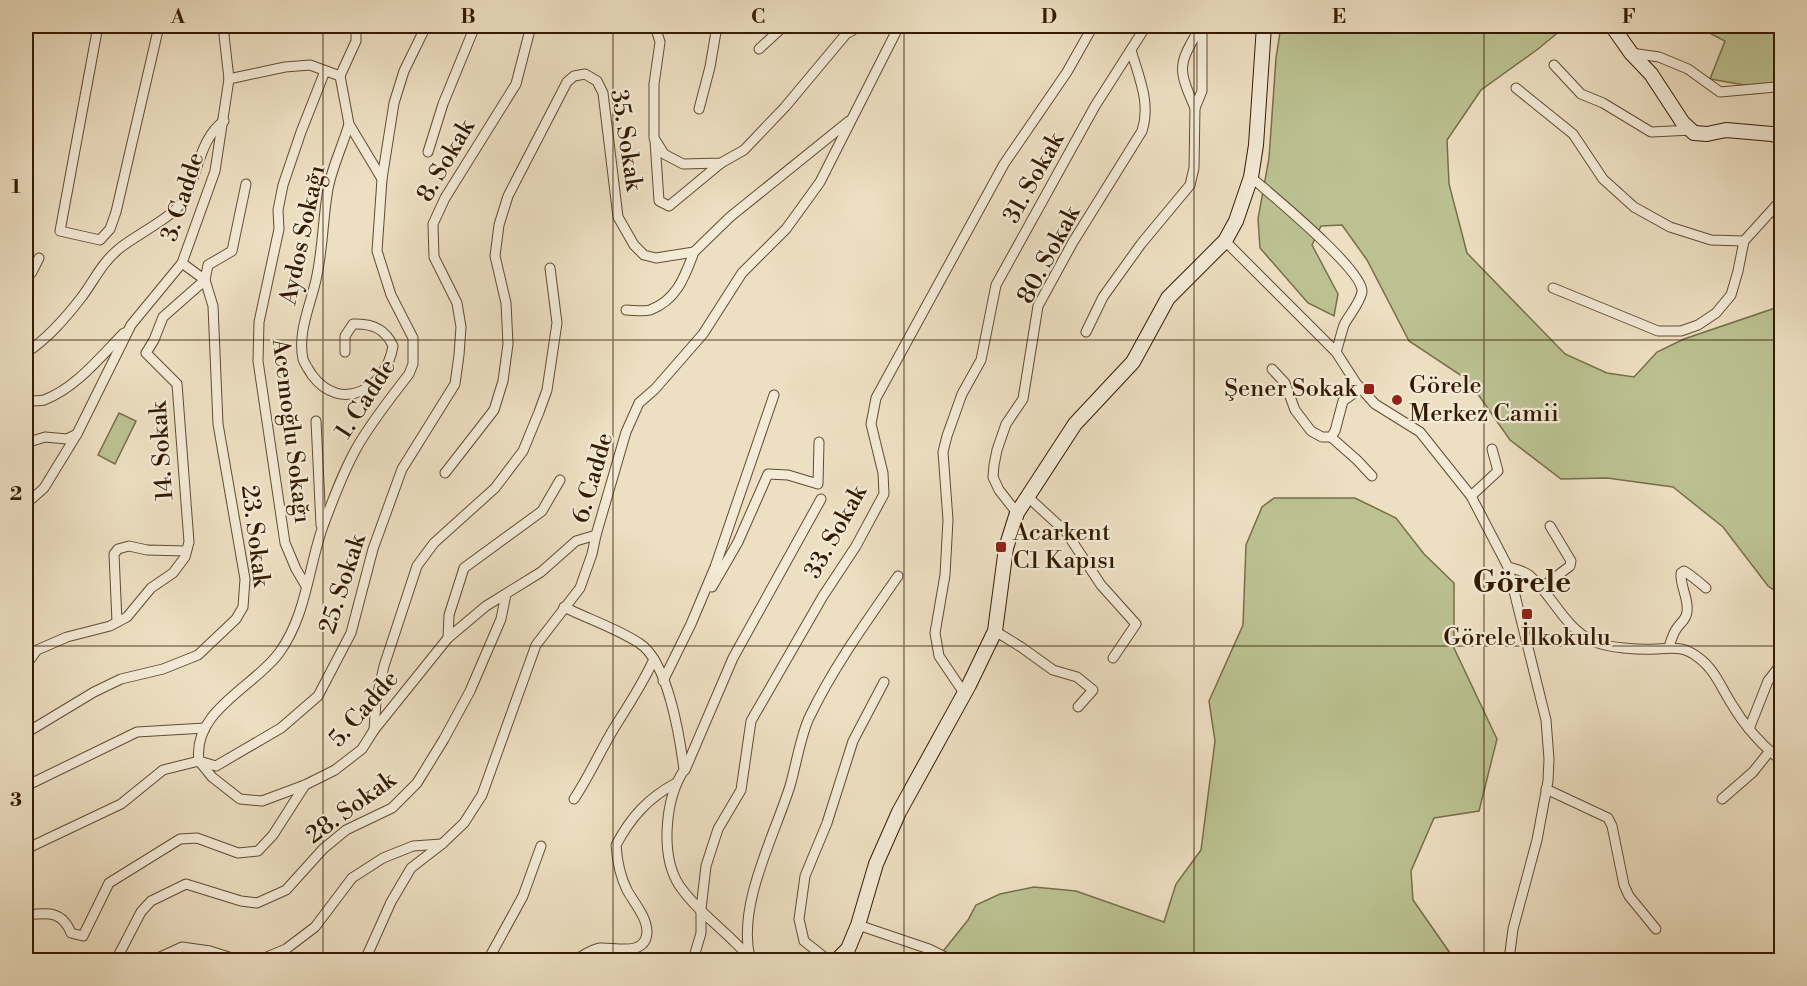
<svg xmlns="http://www.w3.org/2000/svg" width="1807" height="986" font-family="'Libre Bodoni',serif">
<style>
.green{fill:#bbc191;stroke:#786e48;stroke-width:1.5}
.lines{fill:none;stroke-linecap:round;stroke-linejoin:round}
.street-casing{stroke:#624b30;stroke-width:11}
.secondary-casing{stroke:#341a00;stroke-width:16}
.street{stroke:#f3ead7;stroke-width:9}
.secondary{stroke:#f3ead7;stroke-width:14}
.grid{fill:none;stroke:#341a00;stroke-width:1.5;stroke-opacity:0.55}
.poi-dot{fill:#8f2418;stroke:#f3ead7;stroke-width:2}
.labels{text-anchor:middle;dominant-baseline:central;stroke-width:4.5;stroke-linejoin:round;paint-order:stroke}
.street-label{font-size:24px;fill:#341a00;stroke:#f3ead7}
.poi-label{font-size:24px;fill:#341a00;stroke:#f3ead7;text-anchor:start}
.district-label{font-size:30px;font-weight:bold;fill:#341a00;stroke:#f3ead7}
.neatline{fill:none;stroke:#341a00;stroke-width:2}
.grid-label{font-size:20px;text-anchor:middle;font-weight:bold;fill:#341a00}
</style>
<rect width="100%" height="100%" fill="#eddfc2"/>
<filter id="stains"><feTurbulence type="fractalNoise" baseFrequency=".00333" numOctaves="4"/><feColorMatrix values="0 0 0 0 .2 0 0 0 0 .09 0 0 0 0 .02 0 0 0 .5 -.17"/></filter>
<radialGradient id="worn" r=".72"><stop offset=".6" stop-color="#630" stop-opacity="0"/><stop offset="1" stop-color="#630" stop-opacity=".3"/></radialGradient>
<g class="green">
<path d="M1281,26H1566L1538,49L1481,90L1447,140L1449,184L1467,253L1565,354L1607,373L1634,377L1657,352L1684,339L1781,306V595L1768,586L1723,527L1673,487L1607,478L1561,479L1510,440L1468,380L1409,341L1367,260L1342,225L1321,226L1312,245L1338,294L1334,316L1308,303L1260,248L1258,219L1269,158L1276,58Z"/>
<path d="M1696,26H1781V86H1750L1710,79L1725,41Z"/>
<path d="M119,413L136,421L115,464L98,455Z"/>
<path d="M1274,498H1355L1396,518L1424,554L1454,583V648L1497,739L1479,811L1434,818L1411,871L1413,900L1450,953L1470,960H936L968,920L976,905L1000,894L1034,887L1076,891L1164,922L1176,884L1201,850L1215,741L1209,701L1243,625L1246,545L1262,507Z"/>
</g>
<g class="lines">
<defs>
<g id="street">
<path d="M98,26L60,231L100,240L110,229L116,212L159,26"/>
<path d="M226,26L224,35L229,79"/>
<path d="M655,26L660,42L654,84V138L664,154L683,164L721,163L744,150L785,107L846,34L860,26"/>
<path d="M759,49L784,26"/>
<path d="M1631,53L1659,57L1688,69L1720,92L1776,87"/>
<path d="M26,57L29,26"/>
<path d="M1554,65L1581,94L1603,103L1651,132L1692,130"/>
<path d="M340,76L356,41V29L351,26"/>
<path d="M1516,88L1573,134L1603,179L1634,207L1670,227L1711,240L1744,241"/>
<path d="M1195,108C1177,67 1178,65 1201,26"/>
<path d="M699,109L710,67L717,26"/>
<path d="M655,141L659,201L669,206L721,163"/>
<path d="M428,152L443,104L475,26"/>
<path d="M1251,177C1270,194 1364,270 1362,292C1360,303 1349,315 1344,325C1341,334 1339,343 1336,352"/>
<path d="M1225,241L1336,352L1356,383L1375,404L1420,432L1471,496L1508,567L1546,720L1549,759L1548,781L1537,840L1513,929L1509,960"/>
<path d="M26,279L32,272L39,258"/>
<path d="M1553,288L1658,331H1681L1698,325L1716,313L1731,295L1738,271L1744,241L1782,199"/>
<path d="M626,310C633,310 643,312 650,310C677,300 685,276 694,252"/>
<path d="M1086,332L1103,297L1141,244L1190,185L1194,168L1195,108L1202,91V26"/>
<path d="M345,352V336L353,324C371,323 385,328 393,346C386,389 341,414 312,375C309,370 305,365 303,359C297,331 312,302 317,275C323,246 323,217 328,189C332,167 343,145 349,124"/>
<path d="M26,353C48,338 64,320 81,298C94,281 102,262 120,248C136,235 173,217 183,201C198,176 199,139 224,121"/>
<path d="M1272,369L1285,383L1295,410L1311,431L1322,437H1331L1335,431L1343,401L1361,388"/>
<path d="M26,401C31,401 39,401 44,400C76,388 101,356 124,333"/>
<path d="M316,421L321,525"/>
<path d="M1331,437L1357,460L1372,476"/>
<path d="M26,443L45,437L67,439L77,434"/>
<path d="M445,473L494,410L503,381L508,344L506,303L495,256L499,225L508,196L567,82L574,76L585,74L597,81L603,93L618,217L634,245L644,255L656,258L694,252L730,217L849,121"/>
<path d="M1471,496L1498,471L1492,449"/>
<path d="M1028,497L1066,532L1101,585L1136,624L1113,658"/>
<path d="M26,504L44,488L77,434L131,325L182,263L215,171L229,79L285,67L310,65L340,76L349,124L382,179"/>
<path d="M1017,513L999,490L993,477L994,465L997,450L1006,424L1023,399L1038,306L1073,242L1142,131C1151,103 1139,78 1131,50"/>
<path d="M1508,567C1515,569 1524,571 1529,575C1552,594 1564,628 1593,641C1606,648 1641,650 1656,649C1674,648 1684,646 1699,658C1714,669 1721,687 1731,703C1744,725 1761,745 1782,761"/>
<path d="M306,586L296,569L285,543L258,361L259,322L279,229L278,210L283,185L301,132L325,71"/>
<path d="M712,587L738,542L768,474L788,475L818,484L819,442"/>
<path d="M1541,588L1570,566L1571,561L1550,526"/>
<path d="M564,607C588,619 616,628 639,643C668,661 680,738 684,770C665,799 660,855 679,885C691,903 709,918 724,932C734,941 744,952 754,960"/>
<path d="M117,622L114,554L118,549L129,546L147,550L186,551"/>
<path d="M995,631L1021,647L1053,670L1077,677L1093,690L1078,707"/>
<path d="M448,638L449,615L464,568L542,511L560,480"/>
<path d="M1669,647C1671,641 1673,633 1677,628C1681,622 1686,620 1687,612C1689,598 1680,587 1681,573L1684,571C1691,575 1699,582 1706,588"/>
<path d="M26,665L37,650L67,637L110,626L127,617L151,588L173,573L185,557L189,542L177,384L146,353L154,340L163,317L205,280L208,265L232,251L246,184"/>
<path d="M663,681L691,624L715,567L774,395"/>
<path d="M964,693L939,656L935,633L945,575L948,520L943,452L947,436L962,394L981,360L996,285L1095,106L1146,26"/>
<path d="M1749,729L1768,681L1782,663"/>
<path d="M374,730L376,701L384,666L417,566L434,543L495,488L523,451L539,412L547,390L557,323L550,268"/>
<path d="M26,733L94,692L121,679L163,669L198,655L236,619L243,607L245,579L218,424L213,306L205,280L182,263"/>
<path d="M199,761L216,766L281,728L318,696L351,633L373,549L402,469L455,384L459,355L461,327L457,303L434,257L433,224L445,198L516,84L531,26"/>
<path d="M199,761C192,711 254,687 279,653C306,616 308,570 322,529C332,502 342,474 356,449C371,422 390,399 409,374L413,364V338L391,295L377,251L382,179L394,103L404,71L426,26"/>
<path d="M199,761L212,777L240,799L262,801L305,785L335,770L362,749L374,730L448,638L486,606L541,572L576,541L596,535"/>
<path d="M685,770L733,658L821,499"/>
<path d="M26,786L137,732L205,728"/>
<path d="M1546,789L1608,818L1612,826L1624,885L1629,896L1656,929"/>
<path d="M574,799C590,775 601,749 616,725C630,703 643,683 654,659"/>
<path d="M1722,799L1753,772L1769,752"/>
<path d="M26,849L121,804L163,770L199,761"/>
<path d="M26,915C47,913 62,910 71,933L83,936L109,883L180,839L197,838L238,853L258,851L273,835L305,785"/>
<path d="M858,925L929,949L951,960"/>
<path d="M750,958C737,905 774,837 790,786C796,766 801,733 810,716C834,666 867,621 898,576"/>
<path d="M116,960L141,912L151,901L186,884L241,901L257,903L286,890L323,849L346,830L392,808L417,783L444,739L470,691L501,619L506,594"/>
<path d="M159,960L160,957L182,947L210,951L238,960"/>
<path d="M253,960L262,959L286,949L315,927L352,878L383,858L413,846L442,844"/>
<path d="M365,960L391,902L411,868L442,844L464,823L482,795L536,645L580,588L592,554L596,535L626,432L639,403L655,389L703,334L742,273L786,229L820,182L899,26"/>
<path d="M488,960L523,896L541,846"/>
<path d="M575,960C582,956 592,949 600,948C615,947 646,957 647,932C647,917 634,903 627,890C620,876 617,860 616,845C631,817 648,798 676,783"/>
<path d="M693,960L701,933V909L706,866L718,829L741,790L751,721L823,596L856,546L884,494L883,473L871,424L876,398L1004,164L1067,72L1093,26"/>
<path d="M828,960L804,941L799,919L805,876L827,823L853,741L884,682"/>
</g>
<g id="secondary">
<path d="M1612,26L1631,53L1651,74L1683,123L1694,133L1707,134L1726,130L1772,134L1782,137"/>
<path d="M837,960L848,949L858,925L876,864L899,812L969,685L995,631L1006,548L1017,513L1075,424L1133,362L1168,298L1225,241L1236,221L1251,177L1256,145L1264,26"/>
</g>
</defs>
<use href="#street" class="street-casing"/>
<use href="#secondary" class="secondary-casing"/>
<use href="#street" class="street"/>
<use href="#secondary" class="secondary"/>
</g>
<path class="grid" d="M323,26V960M613,26V960M904,26V960M1194,26V960M1484,26V960M26,340H1782M26,646H1782"/>
<g class="poi-dot">
<rect x="1363" y="383" width="12" height="12" rx="3"/>
<circle cx="1397" cy="400" r="6"/>
<rect x="995" y="541" width="12" height="12" rx="3"/>
<rect x="1521" y="608" width="12" height="12" rx="3"/>
</g>
<g class="labels">
<g class="street-label">
<text transform="translate(626 140) rotate(81)">35. Sokak</text>
<text transform="translate(446 161) rotate(-60)">8. Sokak</text>
<text transform="translate(1034 178) rotate(-61)">31. Sokak</text>
<text transform="translate(183 197) rotate(-72)">3. Cadde</text>
<text transform="translate(303 235) rotate(-78)">Aydos Sokağı</text>
<text transform="translate(1049 255) rotate(-62)">80. Sokak</text>
<text transform="translate(366 399) rotate(-57)">1. Cadde</text>
<text transform="translate(291 431) rotate(83)">Acemoğlu Sokağı</text>
<text transform="translate(162 451) rotate(-94)">14. Sokak</text>
<text transform="translate(593 478) rotate(-74)">6. Cadde</text>
<text transform="translate(836 532) rotate(-61)">33. Sokak</text>
<text transform="translate(255 536) rotate(83)">23. Sokak</text>
<text transform="translate(343 584) rotate(-72)">25. Sokak</text>
<text transform="translate(364 709) rotate(-49)">5. Cadde</text>
<text transform="translate(351 808) rotate(-36)">28. Sokak</text>
</g>
<g class="poi-label">
<text x="1409" y="386">Görele<tspan x="1409" dy="28">Merkez Camii</tspan></text>
<text x="1357" y="389" text-anchor="end">Şener Sokak</text>
<text x="1013" y="533">Acarkent<tspan x="1013" dy="28">C1 Kapısı</tspan></text>
<text x="1527" y="638" text-anchor="middle">Görele İlkokulu</text>
</g>
<g class="district-label">
<text x="1522" y="583">Görele</text>
</g>
</g>
<rect width="1807" height="986" fill="none" stroke="#eddfc2" stroke-width="66"/>
<rect x="33" y="33" width="1741" height="920" class="neatline"/>
<g class="grid-label">
<text x="178" y="23">A</text>
<text x="468" y="23">B</text>
<text x="758" y="23">C</text>
<text x="1049" y="23">D</text>
<text x="1339" y="23">E</text>
<text x="1629" y="23">F</text>
<text x="16" y="193">1</text>
<text x="16" y="500">2</text>
<text x="16" y="806">3</text>
</g>
<rect width="100%" height="100%" filter="url(#stains)"/>
<rect width="100%" height="100%" fill="url(#worn)"/>
</svg>
